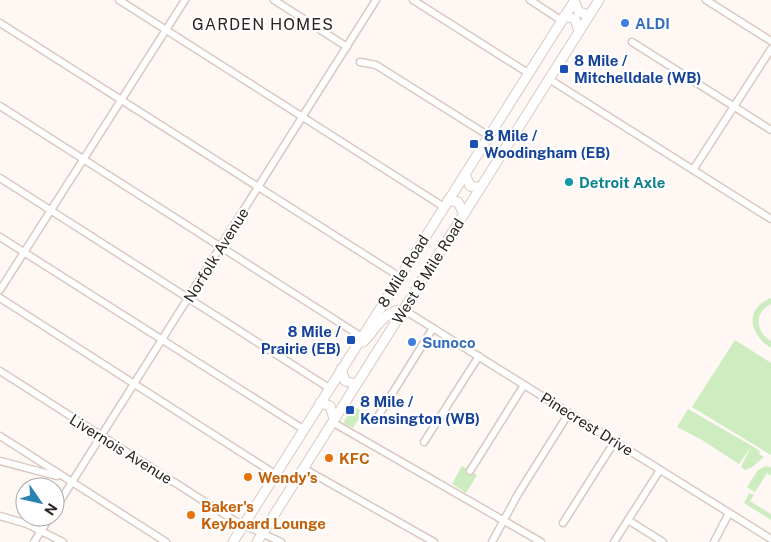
<svg xmlns="http://www.w3.org/2000/svg" width="771" height="542" font-family="'Public Sans',sans-serif">
<style>
.green{fill:#cdecc0}
.lines{fill:none;stroke-linecap:round;stroke-linejoin:round}
.minor-casing{stroke:#dac9c0;stroke-width:9}
.highway-casing{stroke:#dac9c0;stroke-width:11}
.minor{stroke:#fff;stroke-width:6}
.highway{stroke:#fff;stroke-width:9}
.shop-dot{fill:#3f7fe0;stroke:#fff;stroke-width:2}
.transit-dot{fill:#1a4fb4;stroke:#fff;stroke-width:2}
.culture-dot{fill:#0f9aa8;stroke:#fff;stroke-width:2}
.food-dot{fill:#e8710a;stroke:#fff;stroke-width:2}
.labels{text-anchor:middle;dominant-baseline:central;stroke-width:4.5;stroke-linejoin:round;paint-order:stroke}
.shop-label{font-size:15px;font-weight:bold;fill:#366cbe;stroke:#fff;text-anchor:start}
.transit-label{font-size:15px;font-weight:bold;fill:#164399;stroke:#fff;text-anchor:start}
.culture-label{font-size:15px;font-weight:bold;fill:#0d838f;stroke:#fff;text-anchor:start}
.street-label{font-size:15px;fill:#2c2522;stroke:#fff}
.food-label{font-size:15px;font-weight:bold;fill:#c56008;stroke:#fff;text-anchor:start}
.neighbourhood-label{font-size:16px;letter-spacing:1px;fill:#2c2522;stroke:#fff}
</style>
<rect width="100%" height="100%" fill="#fef7f3"/>
<g class="green">
<path d="M771,298V304C753,313 756,332 771,341V348C750,335 743,309 771,298Z"/>
<path d="M735,340L771,363V455L692,407Z"/>
<path d="M353,406L363,412L353,428L343,423Z"/>
<path d="M688,409L752,446L760,451L759,454L764,457L752,467L745,470L741,467L751,447L739,464L702,440L677,427Z"/>
<path d="M462,466L477,475L466,493L452,484Z"/>
<path d="M766,466L771,467V476L767,473L755,492L747,487L758,470Z"/>
<path d="M749,493L754,495L750,501L771,514V520L744,503Z"/>
</g>
<g class="lines">
<defs>
<g id="minor">
<path d="M119,0L444,207"/>
<path d="M274,0L347,47"/>
<path d="M413,0L528,73"/>
<path d="M530,0L562,21"/>
<path d="M706,0L771,41"/>
<path d="M0,23L400,277"/>
<path d="M632,42L771,130"/>
<path d="M360,62L376,65L489,136"/>
<path d="M549,79L771,219"/>
<path d="M0,106L362,337"/>
<path d="M693,170L771,49"/>
<path d="M0,178L329,388"/>
<path d="M0,237L303,429"/>
<path d="M0,290L185,0"/>
<path d="M0,298L275,474"/>
<path d="M404,310L771,539"/>
<path d="M0,371L235,521L281,542"/>
<path d="M377,418L433,328"/>
<path d="M332,422L541,542"/>
<path d="M0,436L166,542"/>
<path d="M424,442L479,356"/>
<path d="M0,461L57,476"/>
<path d="M303,468L434,542"/>
<path d="M470,471L524,385"/>
<path d="M55,509L376,0"/>
<path d="M0,516L27,524L63,542"/>
<path d="M628,520L663,542"/>
<path d="M563,523L615,441"/>
<path d="M34,542L50,517"/>
<path d="M492,542L518,494L569,413"/>
<path d="M614,542L660,470"/>
<path d="M714,542L729,513"/>
</g>
<g id="highway">
<path d="M574,1L579,12L589,15"/>
<path d="M564,16L575,19L579,31"/>
<path d="M465,174L470,186L480,188"/>
<path d="M448,200L458,202L464,214"/>
<path d="M363,342C375,331 385,308 404,310"/>
<path d="M341,369L345,381L356,384"/>
<path d="M320,403L330,406L334,419"/>
<path d="M233,542L575,0"/>
<path d="M257,542L599,0"/>
</g>
</defs>
<use href="#minor" class="minor-casing"/>
<use href="#highway" class="highway-casing"/>
<use href="#minor" class="minor"/>
<use href="#highway" class="highway"/>
</g>
<g class="shop-dot">
<circle cx="625" cy="23" r="5"/>
<circle cx="412" cy="342" r="5"/>
</g>
<g class="transit-dot">
<rect x="559" y="64" width="10" height="10" rx="2.5"/>
<rect x="469" y="139" width="10" height="10" rx="2.5"/>
<rect x="346" y="335" width="10" height="10" rx="2.5"/>
<rect x="345" y="405" width="10" height="10" rx="2.5"/>
</g>
<circle class="culture-dot" cx="569" cy="182" r="5"/>
<g class="food-dot">
<circle cx="329" cy="458" r="5"/>
<circle cx="248" cy="477" r="5"/>
<circle cx="191" cy="515" r="5"/>
</g>
<g class="labels">
<g class="shop-label">
<text x="635" y="23">ALDI</text>
<text x="422" y="342">Sunoco</text>
</g>
<g class="transit-label">
<text x="574" y="60">8 Mile /<tspan x="574" dy="17">Mitchelldale (WB)</tspan></text>
<text x="484" y="135">8 Mile /<tspan x="484" dy="17">Woodingham (EB)</tspan></text>
<text x="341" y="331" text-anchor="end">8 Mile /<tspan x="341" dy="17">Prairie (EB)</tspan></text>
<text x="360" y="401">8 Mile /<tspan x="360" dy="17">Kensington (WB)</tspan></text>
</g>
<g class="culture-label">
<text x="579" y="182">Detroit Axle</text>
</g>
<g class="street-label">
<text transform="translate(216 255) rotate(-58)">Norfolk Avenue</text>
<text transform="translate(403 271) rotate(-58)">8 Mile Road</text>
<text transform="translate(428 271) rotate(-58)">West 8 Mile Road</text>
<text transform="translate(587 424) rotate(32)">Pinecrest Drive</text>
<text transform="translate(121 449) rotate(32)">Livernois Avenue</text>
</g>
<g class="food-label">
<text x="339" y="458">KFC</text>
<text x="258" y="477">Wendy's</text>
<text x="201" y="506">Baker's<tspan x="201" dy="17">Keyboard Lounge</tspan></text>
</g>
<g class="neighbourhood-label">
<text x="263" y="24">GARDEN HOMES</text>
</g>
</g>
<g transform="translate(40 502) rotate(124)"><circle r="24" fill="#ffffff" stroke="#aba8a7"/>
<path d="M0-4L9 19L0 12L-9 19Z" fill="#2a82b1"/>
<text y="-8" font-size="14" font-weight="bold" text-anchor="middle" fill="#2c2522">N</text>
</g>
</svg>
